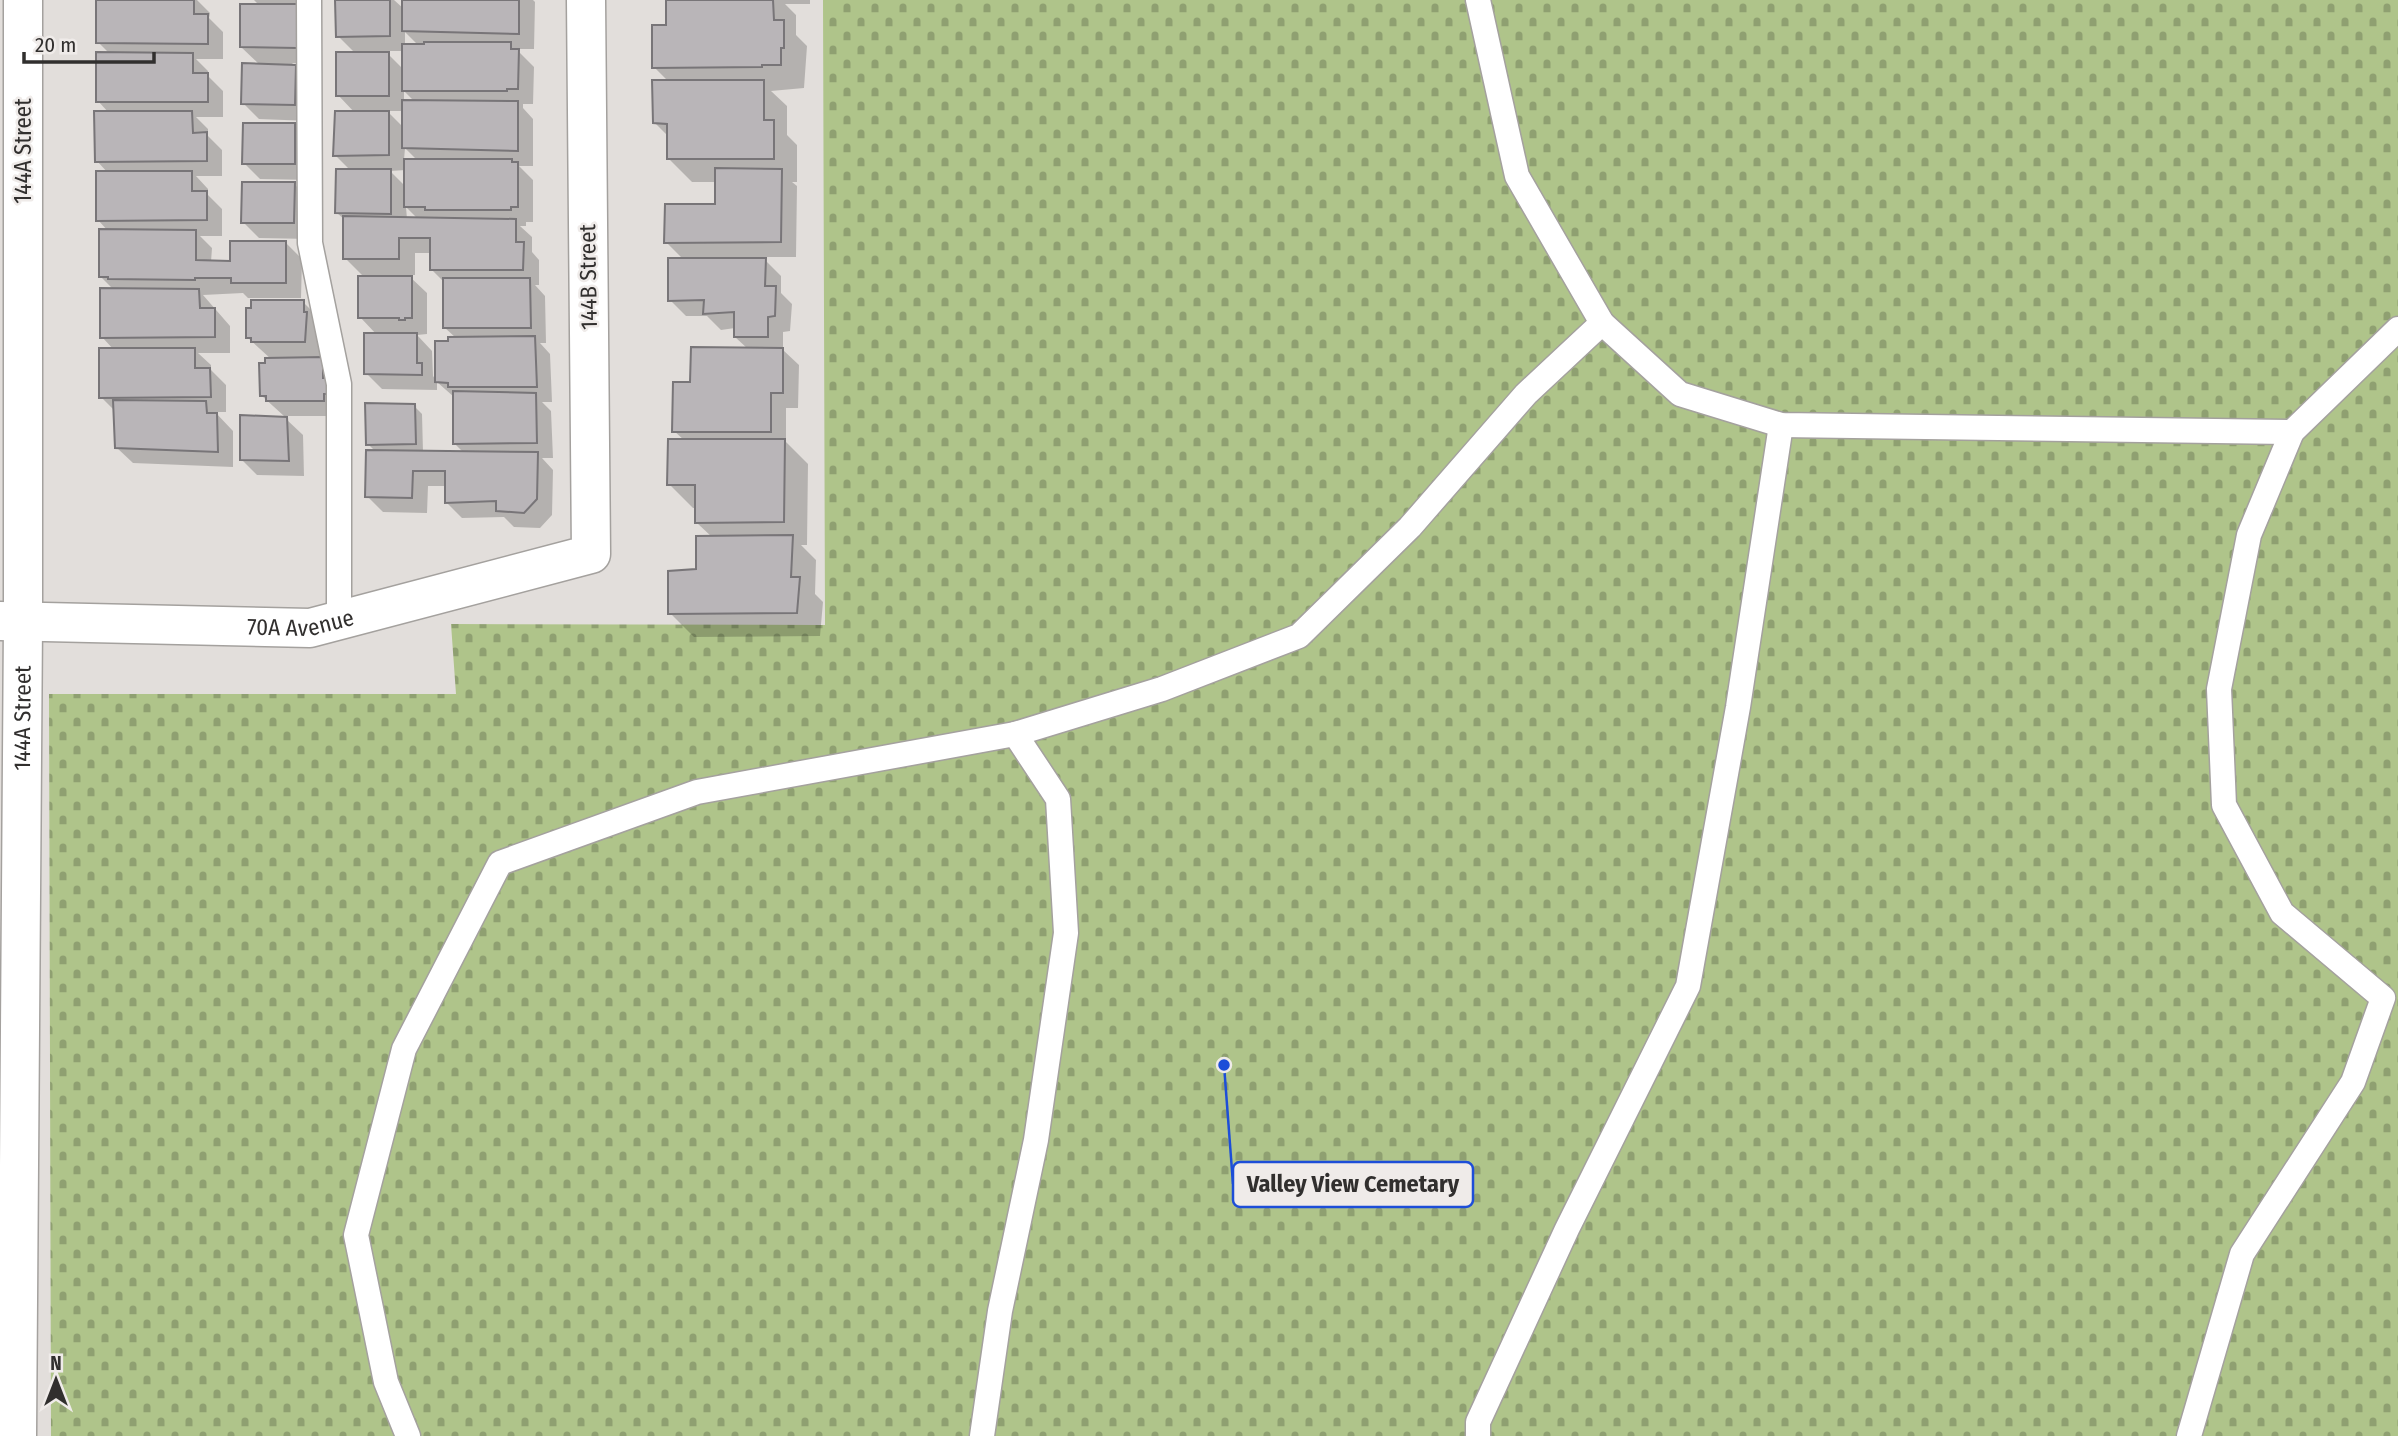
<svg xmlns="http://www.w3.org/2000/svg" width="2398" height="1436" font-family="'Fira Sans Condensed',sans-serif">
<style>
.cemetery{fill:url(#cemetery-stones)}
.shadow{fill:#0003;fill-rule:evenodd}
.building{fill:#b9b5b8;stroke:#787578;stroke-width:2}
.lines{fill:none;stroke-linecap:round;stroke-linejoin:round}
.service-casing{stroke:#a4a19e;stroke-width:27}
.minor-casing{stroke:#a4a19e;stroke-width:41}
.service{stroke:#fff;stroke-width:24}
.minor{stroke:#fff;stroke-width:38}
.labels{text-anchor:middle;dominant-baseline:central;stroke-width:5;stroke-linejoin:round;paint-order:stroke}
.street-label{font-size:23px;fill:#312f2e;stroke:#efebe9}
.leader{fill:none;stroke:#1d4ed8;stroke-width:2.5}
.callout-dot{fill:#1d4ed8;stroke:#efebe9;stroke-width:2.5}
.callout{fill:#efebe9;stroke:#1d4ed8;stroke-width:2.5}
.callout-label{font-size:24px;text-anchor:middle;font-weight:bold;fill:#312f2e}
</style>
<defs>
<pattern id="cemetery-stones" width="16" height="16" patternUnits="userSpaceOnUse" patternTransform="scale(1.75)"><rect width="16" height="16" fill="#afc48a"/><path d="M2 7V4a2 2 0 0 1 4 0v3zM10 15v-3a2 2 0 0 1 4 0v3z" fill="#8fa071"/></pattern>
</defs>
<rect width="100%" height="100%" fill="#e2dedb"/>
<path class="cemetery" d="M823,0H2398V1436H51L49,694H456L451,624L825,625Z"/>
<g class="shadow">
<path d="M98,0H197L210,13L209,18L223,32V59H196L208,71V76L223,91V117H196L208,129V136L222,150V176H196L208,189V195L222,209V236H200L212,248L211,262H231L286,243L302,259L301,298H248L243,293L203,295L230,326V353H198L211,365V370L226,385V412H215L233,431V467L133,463L116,447L115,411L101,397L114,350L102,337L114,290L100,276L108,231L98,220L108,173L97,161L109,113L98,101L110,54L98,42Z"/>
<path d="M254,0H313L312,63H292L311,82L310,121L259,119L243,103L260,65L241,47L260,6Z"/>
<path d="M337,0H394L404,9V0H533L535,2L534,49H516L534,67L533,104H523V108L533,119V166H519L533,180V222H526V226H520L532,237V252L539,260V285H535L545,296L546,343H540L550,354L552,402H542L551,411L553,458H542L553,470L552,515L540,528L514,527L504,517L462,518L446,502L447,486H428L427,513L383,512L367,496L375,451L368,444L414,406L422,414L423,452L464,453L454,443V397L437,382V390L382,389L366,373L377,335L360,317L364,277L345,258V220L337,213L351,171L335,155L355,113L338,95L356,54L338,36ZM405,32L418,45H405ZM385,51H404V70ZM404,91L415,102H404ZM387,111H404V128ZM405,148L417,160H404ZM406,170V187L390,171ZM406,207L418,219H407ZM415,253H432L431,269L444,282V327L456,338L450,343L436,380L433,376L432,351L417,335L427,334V293L408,275H415Z"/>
<path d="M668,0H810V4H785L796,15V35L807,46L804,88L771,91L787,106V135L797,145V182H792L797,186L796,257H762L781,276V293L792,304L790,331L783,332V350L799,365L798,408H786V442L808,464L807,545H801L816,560L815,594L823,602L820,636L694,637L670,613L698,571L712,537L697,523V508H693L669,484L684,440L674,431L692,384L748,349L735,337V328L721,330L707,316H686L670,300L684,260L666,242L716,206L717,182H692L668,158V136L655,123L668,81L654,67L668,27Z"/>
<path d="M294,125L311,141V180L260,179L244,163Z"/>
<path d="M294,184L311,200L310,239L259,238L243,222Z"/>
<path d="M303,302L319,318L322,329L320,359L340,416H284L262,396L267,364L271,359L247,337Z"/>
<path d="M286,419L303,435L304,476L257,475L241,459Z"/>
</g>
<g class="building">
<path d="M96,0H194V14H208V44L96,43Z"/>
<path d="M335,0H390V36L336,37Z"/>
<path d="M402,0H519V34L402,31Z"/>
<path d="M666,0H773L774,20H784V48H781V65H762V67L652,68V25H666Z"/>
<path d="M240,4H297V48L240,47Z"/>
<path d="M424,42H511V49H519L518,89H507V91H402V44H424Z"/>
<path d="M96,52L193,53V73H208V102H96Z"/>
<rect x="336" y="52" width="53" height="44"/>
<path d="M242,63L296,65L295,105L241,104Z"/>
<path d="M652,80H764V120H774V159H667V124L653,123Z"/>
<path d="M402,100L518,101V151L402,148Z"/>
<path d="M94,111H192L193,133L207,132V161L95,162Z"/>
<path d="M335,111H389V155L333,156Z"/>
<path d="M243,123H295V164H242Z"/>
<path d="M404,159H512V162H518V207H511V210H425V207H404Z"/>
<path d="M715,168L782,169L781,242L664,243L665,204H715Z"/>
<path d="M336,169H391V214L335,213Z"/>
<path d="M96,171H192V191H207V220L96,221Z"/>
<path d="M242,182H295L294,223H241Z"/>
<path d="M343,216L516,219V242H524L523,270H430V238H399V259H343Z"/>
<path d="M99,229L196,230V260L230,261V241H286V283H231V278H195V280L108,279V277H99Z"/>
<path d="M668,258H766L765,286H776L775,316L768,317V337H734V312L703,314L704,300L668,301Z"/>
<path d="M358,276H412V318H405V320H399V318H358Z"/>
<path d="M443,278H530L531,328H443Z"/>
<path d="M100,288L199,289L200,308H215V337L100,338Z"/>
<path d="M251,300H304V312H307L305,342H251V338H246V308H251Z"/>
<path d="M364,333H417V363H422V375L364,374Z"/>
<path d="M535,336L537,387H448V383L435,382V341H448V337Z"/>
<path d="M691,347L783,348V393H771V432H672L673,382H690Z"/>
<path d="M99,348H195V368H210L211,397L99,398Z"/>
<path d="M323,357V378H332V394H324V401H266V396H260L259,363H265V358Z"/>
<path d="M453,391L536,393L537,443L453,444Z"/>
<path d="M113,400L206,401L207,413H217L218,452L115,448Z"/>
<path d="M365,403L415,404L416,444L366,445Z"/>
<path d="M240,415L287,417L289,461L240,460Z"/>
<path d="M668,439H785L784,522L695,523V485H667Z"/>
<path d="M366,450L538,452L537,499L524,513L496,511V501L445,503V471H413L412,498L365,497Z"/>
<path d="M793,535L791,577H800L797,613L668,614V571L696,569V536Z"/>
</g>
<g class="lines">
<defs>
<g id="service">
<path d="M309,0L310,243L339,384V621"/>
<path d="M1478,0L1517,176L1602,323L1680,394L1781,425L2292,432"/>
<path d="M408,1436L386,1382L356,1235L404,1049L500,863L697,792L1015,734L1162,689L1299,636L1410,527L1526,394L1602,323"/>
<path d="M982,1436L1000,1311L1036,1140L1066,933L1058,799L1015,734"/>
<path d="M1478,1436V1422L1567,1229L1688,986L1738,707L1781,425"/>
<path d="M2189,1436L2242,1254L2353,1082L2383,998L2282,913L2224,805L2219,689L2249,535L2292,432L2398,329"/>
</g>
<g id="minor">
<path id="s1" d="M0,621L310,628L591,554L586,0"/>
<path id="s2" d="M17,1436L23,622V0"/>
</g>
</defs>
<use href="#service" class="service-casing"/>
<use href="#minor" class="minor-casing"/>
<use href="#service" class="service"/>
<use href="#minor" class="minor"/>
</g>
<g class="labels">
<g class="street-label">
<text transform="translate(23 151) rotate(-90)">144A Street</text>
<text transform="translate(588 277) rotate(-91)">144B Street</text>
<text stroke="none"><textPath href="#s1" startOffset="301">70A Avenue</textPath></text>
<text stroke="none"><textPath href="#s2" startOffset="718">144A Street</textPath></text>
</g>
</g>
<path class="leader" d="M1224 1065L1233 1184"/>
<circle class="callout-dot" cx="1224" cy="1065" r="7"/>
<rect class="callout" x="1233" y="1162" width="240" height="45" rx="7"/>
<g class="callout-label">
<text x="1353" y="1192">Valley View Cemetary</text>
</g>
<g transform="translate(56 1380)" stroke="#efebe9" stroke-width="5" paint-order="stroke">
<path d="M0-5L12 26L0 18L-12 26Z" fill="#312f2e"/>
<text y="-10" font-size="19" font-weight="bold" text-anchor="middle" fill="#312f2e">N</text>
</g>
<path d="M24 52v10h130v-10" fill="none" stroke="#312f2e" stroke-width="3.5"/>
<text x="35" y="52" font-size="21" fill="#312f2e" stroke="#efebe9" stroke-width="5" paint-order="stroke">20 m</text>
</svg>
